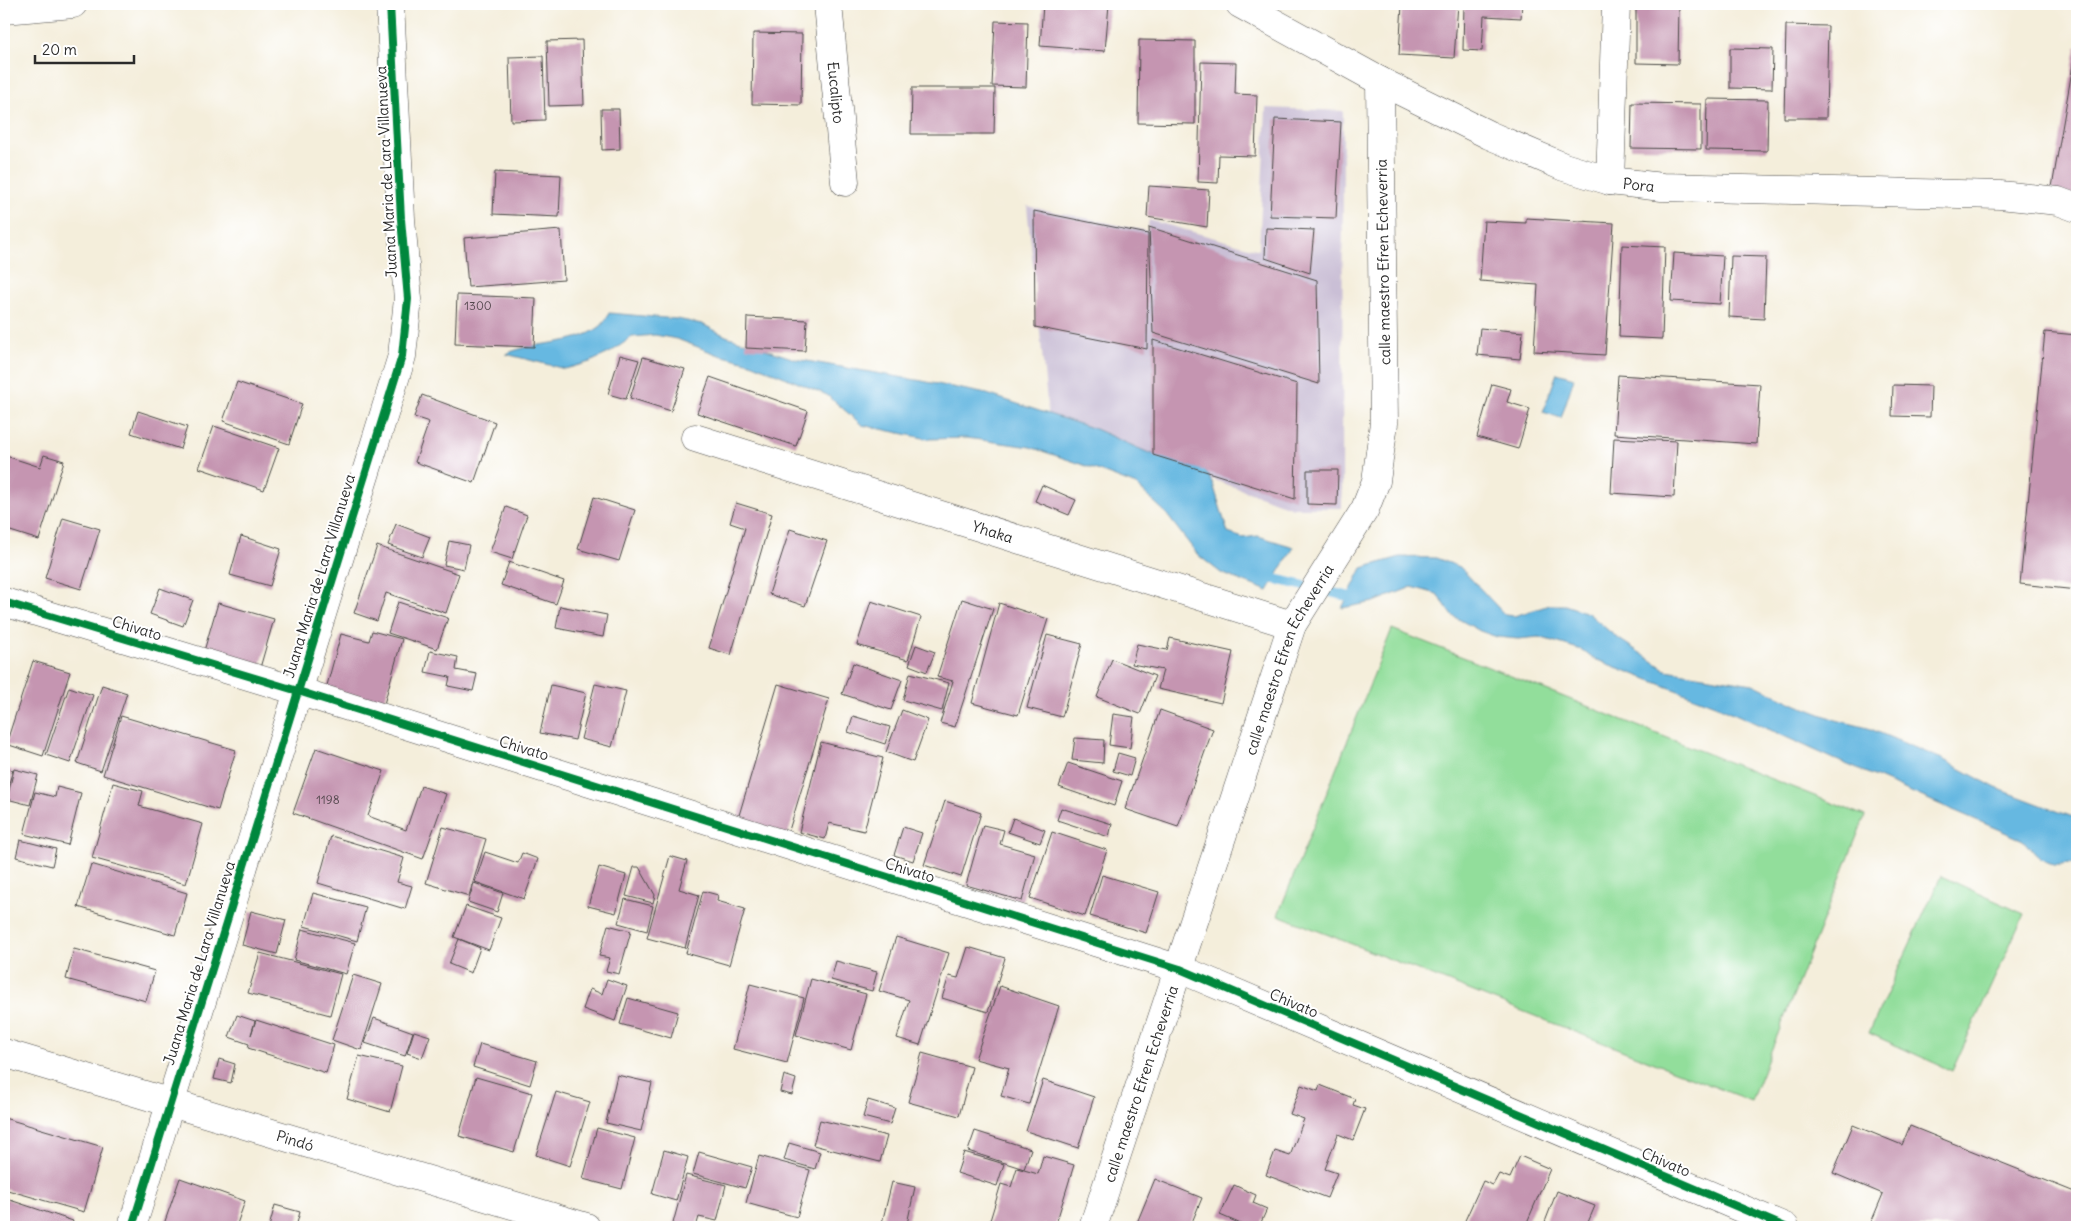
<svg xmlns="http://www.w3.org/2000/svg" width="2081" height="1231" font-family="Delius,sans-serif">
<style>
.industrial{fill:#cabfd6}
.green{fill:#92de9b;stroke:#5e8463}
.water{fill:#66b8e1;stroke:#487286}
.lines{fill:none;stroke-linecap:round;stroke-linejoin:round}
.stream{stroke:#66b8e1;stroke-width:10}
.building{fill:#c595b1}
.minor-casing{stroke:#494845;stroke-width:29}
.minor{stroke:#fff;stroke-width:28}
.cycleway-casing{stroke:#fff;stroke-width:11}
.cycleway{stroke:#00873e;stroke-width:8}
.labels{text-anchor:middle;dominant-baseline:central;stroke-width:4;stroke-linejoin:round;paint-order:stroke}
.number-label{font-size:12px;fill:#52464c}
.street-label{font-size:15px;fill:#2b2b2b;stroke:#fff}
</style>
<rect width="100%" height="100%" fill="#fff"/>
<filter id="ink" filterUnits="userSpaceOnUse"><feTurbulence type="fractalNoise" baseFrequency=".02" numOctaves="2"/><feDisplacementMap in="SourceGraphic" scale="10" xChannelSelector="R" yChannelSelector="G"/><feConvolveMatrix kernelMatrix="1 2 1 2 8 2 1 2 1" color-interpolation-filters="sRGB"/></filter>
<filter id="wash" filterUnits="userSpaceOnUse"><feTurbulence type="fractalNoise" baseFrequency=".0096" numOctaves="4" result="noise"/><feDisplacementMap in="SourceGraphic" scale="20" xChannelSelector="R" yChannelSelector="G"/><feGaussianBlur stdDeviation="1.12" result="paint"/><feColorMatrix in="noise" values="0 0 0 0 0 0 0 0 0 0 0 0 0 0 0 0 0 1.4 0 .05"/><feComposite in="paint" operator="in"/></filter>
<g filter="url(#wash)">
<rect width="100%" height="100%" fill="#f4eedb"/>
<path class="industrial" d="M1266,108L1343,111L1342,508H1293L1049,421L1027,206L1147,231L1149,220L1259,250Z"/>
<g class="green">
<path d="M1392,629L1865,816L1751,1101L1278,915Z"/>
<path d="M1941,876L2024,914L1952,1071L1869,1033Z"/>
</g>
<g class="water">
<path d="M609,313L677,319L702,324L726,336L795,359L922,381L987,394L1095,429L1149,453L1203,466L1213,484L1228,533L1243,538L1258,536L1294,547L1268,591L1221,573L1198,555L1164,511L1136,485L1081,464L1030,447L967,438L928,439L862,425L827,395L751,363L719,355L677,339L655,335L632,337L611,352L590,362L565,369L506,354C535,340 574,347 601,326C604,323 607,317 609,313Z"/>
<path d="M1557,373L1574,378L1561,418L1543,412Z"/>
<path d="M1400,557L1436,558L1460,567L1505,615L1514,616L1550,605H1565L1588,613L1616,637L1666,670L1753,684L1797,705L1836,720L1868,728L1942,759L1996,788L2073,817L2077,820V865C2068,861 2063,865 2054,864C2041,863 2031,849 2023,840L1834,759L1720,707L1592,658L1582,650L1539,637L1518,639L1497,637L1480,631L1453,616L1437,594L1412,587L1374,602L1342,608L1362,568Z"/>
</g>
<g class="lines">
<path class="stream" d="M1263,576L1351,597L1361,595"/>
</g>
<g id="blocks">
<g class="building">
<path d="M1043,4H1109L1105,51L1040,46Z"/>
<path d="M1402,4H1458L1454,58L1399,55Z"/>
<path d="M1464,4H1522L1521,18L1484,16L1482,51L1463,50Z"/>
<path d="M1636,4H1679L1678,64L1636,63Z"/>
<path d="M995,21L1028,22L1026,87L992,86Z"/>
<path d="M1786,25L1828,26L1826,118H1784Z"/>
<path d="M753,33L802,34L801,105L752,104Z"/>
<path d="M582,40L584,105L549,106L547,41Z"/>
<path d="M1139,40L1195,41V124L1138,123Z"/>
<path d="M2076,47H2077V197L2051,193Z"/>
<path d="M1730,48L1773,49L1772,89L1730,88Z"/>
<path d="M543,56L545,120L511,121L509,57Z"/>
<path d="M1201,62L1236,63L1235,94L1257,95L1255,156L1219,155L1218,183L1198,182Z"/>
<path d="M912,88H995L994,134H911Z"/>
<path d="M1707,99L1768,100L1767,151L1706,150Z"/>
<path d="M1632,103L1701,104V149L1631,148Z"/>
<path d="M601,109H619L620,149L602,150Z"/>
<path d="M1275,119L1341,122L1336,218L1270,216Z"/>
<path d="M495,172L561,175L559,217L493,214Z"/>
<path d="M1149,186L1209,190L1207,227L1147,217Z"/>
<path d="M1034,211L1148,234L1147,349L1035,327Z"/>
<path d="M1526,218L1614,223L1605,355L1534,351L1538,285L1480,281L1484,221L1526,223Z"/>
<path d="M1149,227L1317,280L1319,384L1153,333Z"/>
<path d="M1266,228L1314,230L1310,273L1265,258Z"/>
<path d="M561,230L564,280L468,287L464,238Z"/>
<path d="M1622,245L1665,247L1662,339L1619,337Z"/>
<path d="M1674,253L1723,256L1720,304L1671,301Z"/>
<path d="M1731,256L1766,257L1764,319L1729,317Z"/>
<path d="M457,295L536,298L534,347L455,344Z"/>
<path d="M747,317L807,320L805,351L746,348Z"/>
<path d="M1480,328L1523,332L1520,359L1477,355Z"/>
<path d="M2045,332L2077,335V590L2020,584Z"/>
<path d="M1153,340L1297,384L1295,499L1153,455Z"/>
<path d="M620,355L639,360L626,399L608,394Z"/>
<path d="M643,357L685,369L671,411L630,398Z"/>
<path d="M1618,375L1760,384L1756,444L1614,434Z"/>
<path d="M710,377L808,411L796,446L697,413Z"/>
<path d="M237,382L302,404L289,444L223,421Z"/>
<path d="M1492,384L1511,389L1507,402L1530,409L1518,449L1477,437Z"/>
<path d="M1893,385L1931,386L1930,417L1892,416Z"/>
<path d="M422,395L495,422L474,483L415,462L429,422L414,417Z"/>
<path d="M138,411L187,427L180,449L131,433Z"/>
<path d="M214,426L279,448L264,490L199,468Z"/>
<path d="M1614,438L1677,441L1674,497L1611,493Z"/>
<path d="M44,455L64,461L39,540L4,529V462L6,456L40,467Z"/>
<path d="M1307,470H1338L1337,505L1307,504Z"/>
<path d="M1042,485L1076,500L1069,515L1035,501Z"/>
<path d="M594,497L635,510L619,561L578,549Z"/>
<path d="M736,503L772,514L731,655L709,648L745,528L730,523Z"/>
<path d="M506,507L527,515L512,559L490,552Z"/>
<path d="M63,518L100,529L81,589L45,578Z"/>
<path d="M396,524L430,537L422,557L388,545Z"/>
<path d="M790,529L827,541L805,606L769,594Z"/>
<path d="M241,536L281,549L270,586L230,575Z"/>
<path d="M449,541L469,545L464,569L444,565Z"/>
<path d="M377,546L459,574L446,613L386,593L377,621L354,613Z"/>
<path d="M509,562L564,581L556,604L501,585Z"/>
<path d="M160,588L193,600L183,626L150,614Z"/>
<path d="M962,599L993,609L955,727L940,723L953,681L937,677Z"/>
<path d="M871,601L921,617L908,660L857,645Z"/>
<path d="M398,602L448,618L437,649L388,633Z"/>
<path d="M218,603L274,619L260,668L204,651Z"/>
<path d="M999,603L1048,619L1018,715L972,703Z"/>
<path d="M560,606L607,615L603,637L556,628Z"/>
<path d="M372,631L402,639L384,704L326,689L341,634L369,641Z"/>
<path d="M1047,635L1082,644L1062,717L1027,708Z"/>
<path d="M1170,638L1233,652L1221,703L1158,689L1163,670L1132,664L1137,644L1167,650Z"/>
<path d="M916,645L935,652L927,672L909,665Z"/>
<path d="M430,651L458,657L456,670L477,674L473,691L448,686L450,677L425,672Z"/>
<path d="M1112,659L1155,676L1140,714L1097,697Z"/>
<path d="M33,661L70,672L43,756L6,744Z"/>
<path d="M853,663L902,680L891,710L842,694Z"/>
<path d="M910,673L949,683L942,711L903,700Z"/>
<path d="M595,684L626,691L612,747L581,739Z"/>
<path d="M778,684L829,699L787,837L737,822Z"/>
<path d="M102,685L127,693L101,771L77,763Z"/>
<path d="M551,685L586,693L575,740L540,733Z"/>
<path d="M69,687L93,695L70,763L46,755Z"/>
<path d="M902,710L928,720L913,762L886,752Z"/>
<path d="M1160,710L1213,729L1178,827L1125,809Z"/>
<path d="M1113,714L1134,717L1130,748L1109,745Z"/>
<path d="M121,716L236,750L218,810L103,775Z"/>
<path d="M853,716L890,727L885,744L848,732Z"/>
<path d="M1075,738L1104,740L1103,763L1072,760Z"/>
<path d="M821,742L883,758L864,831L829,823L825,839L799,832Z"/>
<path d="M316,748L384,771L368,816L406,830L421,786L446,794L423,859L293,813Z"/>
<path d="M1118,753L1135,758L1130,776L1113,771Z"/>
<path d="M1068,763L1122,781L1114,806L1059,787Z"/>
<path d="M4,768L13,770L4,799Z"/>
<path d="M14,769L38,775L30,805L7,799Z"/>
<path d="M113,783L143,791L139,806L203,824L186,884L92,858Z"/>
<path d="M57,787L81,793L68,845L24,834L35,792L55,797Z"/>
<path d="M945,801L981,813L961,877L924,865Z"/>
<path d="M1061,808L1112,824L1109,837L1057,820Z"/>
<path d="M1013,818L1045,830L1040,843L1008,832Z"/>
<path d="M983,825L1004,830L1000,844L1035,854L1022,901L966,885Z"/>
<path d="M443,827L486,839L469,896L426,883Z"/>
<path d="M903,827L922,833L913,861L894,855Z"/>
<path d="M1052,832L1107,850L1085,916L1030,898Z"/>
<path d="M331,836L404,858L397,882L412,886L405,909L318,883Z"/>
<path d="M20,840L56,849L52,866L16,857Z"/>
<path d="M485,852L518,863L522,853L538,859L524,899L475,882Z"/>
<path d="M670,856L687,861L679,889L699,895L685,948L647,938Z"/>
<path d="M91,864L187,893L175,935L78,907Z"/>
<path d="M599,867L626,875L616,913L588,906Z"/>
<path d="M634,867H639L655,895L653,903L626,896Z"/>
<path d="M1102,875L1159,892L1146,933L1090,916Z"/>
<path d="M474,883L503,893L497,912L468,902Z"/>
<path d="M703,891L718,895L717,901L745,909L729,965L686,953Z"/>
<path d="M313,893L366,907L357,941L304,926Z"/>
<path d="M625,899L653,906L647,931L618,923Z"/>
<path d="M466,906L501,918L489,950L454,937Z"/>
<path d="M251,911L286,920L277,954L242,945Z"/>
<path d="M608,925L631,931L619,974L606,971L610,958L599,956Z"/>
<path d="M302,929L355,943L346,974L294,960Z"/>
<path d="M896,937L949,953L920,1045L897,1038L909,1000L879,991Z"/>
<path d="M459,939L480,948L471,973L449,964Z"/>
<path d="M968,947L1005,958L988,1012L942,998L949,976L958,978Z"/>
<path d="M74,949L155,971L146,1001L66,979Z"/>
<path d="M260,953L341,974L330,1015L248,993Z"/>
<path d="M836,961L877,972L872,991L831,980Z"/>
<path d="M353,975L382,984L361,1050L332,1040Z"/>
<path d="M607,979L627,986L615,1021L583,1009L590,989L602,994Z"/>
<path d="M811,979L866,994L851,1050L796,1035Z"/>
<path d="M750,984L804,998L787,1063L733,1049Z"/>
<path d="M1000,986L1059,1006L1029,1104L1001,1096L1009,1068L975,1059Z"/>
<path d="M628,998L678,1012L671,1038L620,1024Z"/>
<path d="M237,1015L255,1021L251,1035L256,1020L334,1045L326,1073L248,1048L249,1044L229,1037Z"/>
<path d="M374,1018L413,1032L405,1056L365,1043Z"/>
<path d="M414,1031L430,1036L422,1058L407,1053Z"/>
<path d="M480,1044L537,1061L530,1085L473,1067Z"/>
<path d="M922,1053L972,1067L959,1116L908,1102Z"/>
<path d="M359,1056L402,1066L390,1112L347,1099Z"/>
<path d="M219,1059L235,1064L231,1083L214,1079Z"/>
<path d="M617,1075L652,1083L641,1131L606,1123Z"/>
<path d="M784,1075L796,1079L792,1095L780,1092Z"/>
<path d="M476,1077L532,1093L514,1152L459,1136Z"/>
<path d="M1043,1080L1094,1097L1078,1148L1026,1131Z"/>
<path d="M1301,1085L1318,1091L1320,1085L1355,1099L1353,1105L1365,1109L1353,1140L1338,1134L1325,1169L1337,1173L1327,1198L1266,1175L1275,1151L1290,1156L1304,1119L1290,1114Z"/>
<path d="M556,1092L590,1102L570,1166L536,1155Z"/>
<path d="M868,1100L895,1108L890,1124L863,1117Z"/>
<path d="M4,1118L103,1147L84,1212L4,1189Z"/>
<path d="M820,1120L887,1136L880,1162L813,1145Z"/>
<path d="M1853,1125L1902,1145L1910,1126L2077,1193L2076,1227H1874L1870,1225L1883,1194L1833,1173Z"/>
<path d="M597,1128L635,1138L622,1189L583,1179Z"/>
<path d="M975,1131L1031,1149L1024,1169L968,1151Z"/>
<path d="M789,1143L820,1152L815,1169L784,1160Z"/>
<path d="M664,1150L688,1157L676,1201L652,1194Z"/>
<path d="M699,1152L752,1167L745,1188L693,1174Z"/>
<path d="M964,1152L1004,1164L997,1186L957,1173Z"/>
<path d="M759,1156L810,1170L797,1217L746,1203Z"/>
<path d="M1043,1156L1074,1165L1055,1227L1043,1224V1227H988L1001,1184L1011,1187L1017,1168L1038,1174Z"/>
<path d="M1520,1156L1550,1169L1525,1227H1462L1483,1181L1493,1185L1499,1174L1510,1178Z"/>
<path d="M686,1175L726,1185L717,1221L699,1217L696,1227H672Z"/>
<path d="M180,1178L245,1201L236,1227H163Z"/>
<path d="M1155,1179L1202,1198L1190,1227H1141L1136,1225Z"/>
<path d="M892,1182L915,1187L907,1224L918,1227H881Z"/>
<path d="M1234,1185L1256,1195L1253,1203L1267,1209L1259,1227H1248L1220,1215Z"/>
<path d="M1557,1191L1595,1206L1586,1227H1543Z"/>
<path d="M4,1198L73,1221L71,1227H4Z"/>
<path d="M275,1205L300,1212L296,1227H269Z"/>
</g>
</g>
</g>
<g filter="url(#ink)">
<use href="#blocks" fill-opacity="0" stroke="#494845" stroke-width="1"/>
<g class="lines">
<defs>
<g id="minor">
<path id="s1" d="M828,4L845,182"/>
<path id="s2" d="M1240,4L1380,81L1489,135L1564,167L1610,181L1662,187L2000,195L2058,201L2077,208"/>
<path d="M4,10L73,4"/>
<path d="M1610,181L1616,4"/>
<path id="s3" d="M695,438L1292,625"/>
<path d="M4,602L298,691L1180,969L1785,1227"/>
<path id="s4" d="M4,1053L586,1227"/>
<path d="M132,1227L402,356L408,299L401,219L390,4"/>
<path id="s5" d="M1093,1227L1292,625L1365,509L1376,481L1384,423L1380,81"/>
</g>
</defs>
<use href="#minor" class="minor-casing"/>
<use href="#minor" class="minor"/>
<defs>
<g id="cycleway">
<path d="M4,602L298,691L1180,969L1785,1227"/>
<path d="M132,1227L402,356L408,299L401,219L390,4"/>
</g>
</defs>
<use href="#cycleway" class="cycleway-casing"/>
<use href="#cycleway" class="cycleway"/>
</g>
</g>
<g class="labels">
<g class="number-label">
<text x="478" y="305">1300</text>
<text x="328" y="799">1198</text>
</g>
<g class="street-label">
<text stroke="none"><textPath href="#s1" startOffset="89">Eucalipto</textPath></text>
<text transform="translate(386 172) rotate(-93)">Juana Maria de Lara Villanueva</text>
<text stroke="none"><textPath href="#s2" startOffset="440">Pora</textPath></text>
<text transform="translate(1383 262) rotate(-91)">calle maestro Efren Echeverria</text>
<text stroke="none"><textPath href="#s3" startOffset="312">Yhaka</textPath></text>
<text transform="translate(319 576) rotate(-73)">Juana Maria de Lara Villanueva</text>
<text transform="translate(137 628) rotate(17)">Chivato</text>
<text stroke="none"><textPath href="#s5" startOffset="601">calle maestro Efren Echeverria</textPath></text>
<text transform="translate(524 748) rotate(17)">Chivato</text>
<text transform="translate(910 870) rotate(17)">Chivato</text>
<text transform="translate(199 963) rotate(-73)">Juana Maria de Lara Villanueva</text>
<text transform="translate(1294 1003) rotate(23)">Chivato</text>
<text stroke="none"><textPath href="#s5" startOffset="151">calle maestro Efren Echeverria</textPath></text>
<text stroke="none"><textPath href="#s4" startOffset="304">Pindó</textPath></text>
<text transform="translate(1666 1162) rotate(23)">Chivato</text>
</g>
</g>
<rect width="2081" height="1231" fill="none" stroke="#fff" stroke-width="20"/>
<path d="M35 55v8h99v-8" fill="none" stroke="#2b2b2b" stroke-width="2.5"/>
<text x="42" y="55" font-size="15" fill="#2b2b2b" stroke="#ffffff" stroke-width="4" paint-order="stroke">20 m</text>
</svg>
